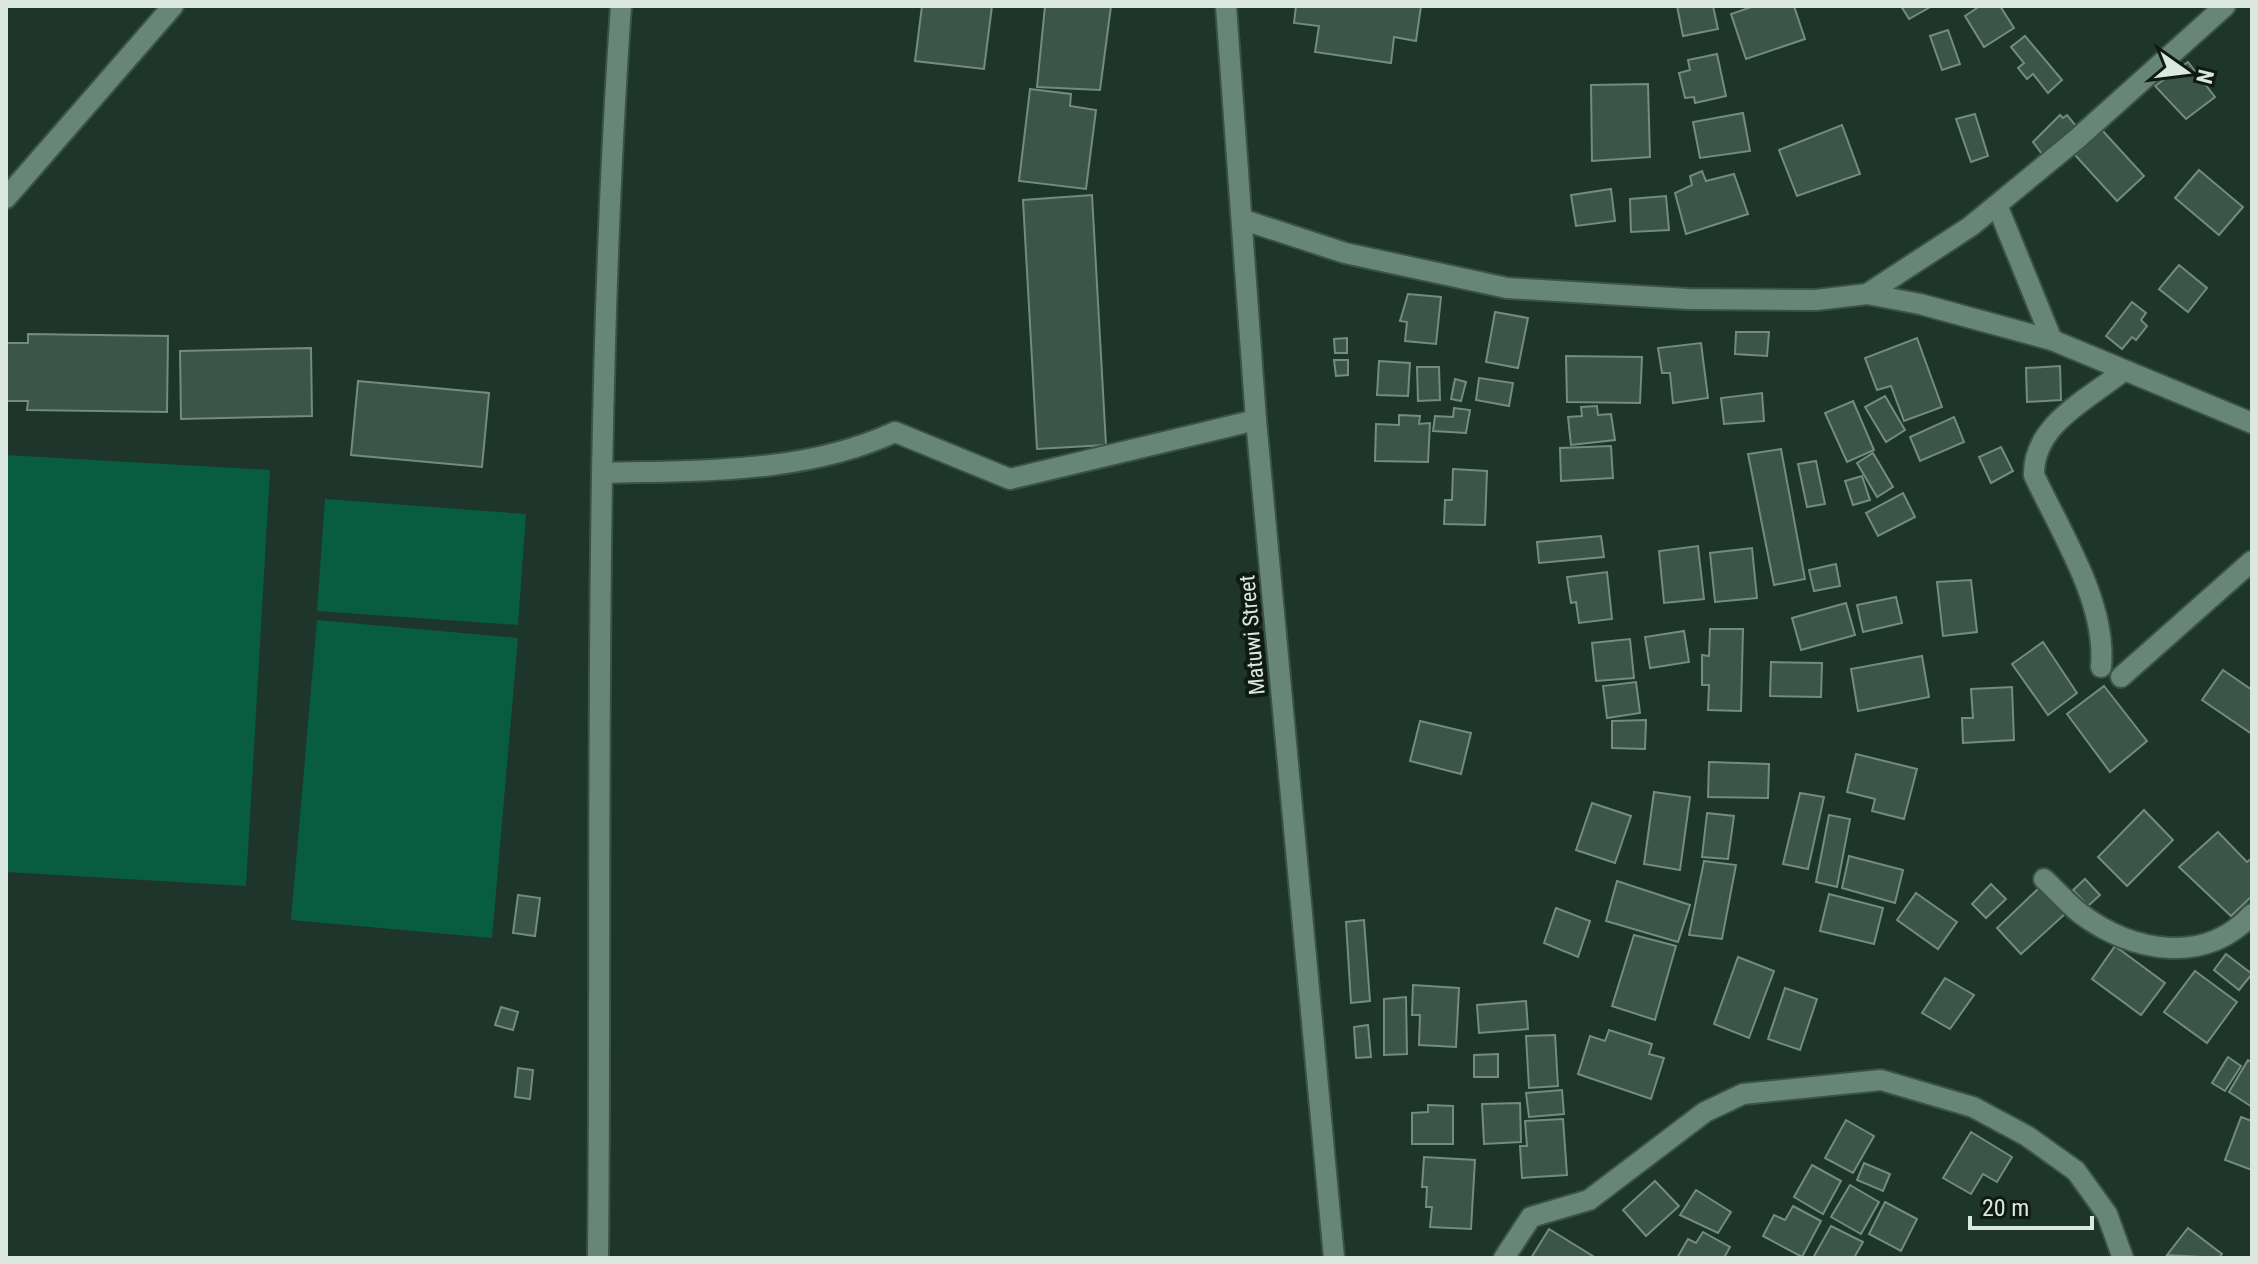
<svg xmlns="http://www.w3.org/2000/svg" width="2258" height="1264" font-family="'Roboto Condensed',sans-serif">
<style>
.green{fill:#085d41}
.building{fill:#3c5549;stroke:#728c7f;stroke-width:2}
.lines{fill:none;stroke-linecap:round;stroke-linejoin:round}
.minor-casing{stroke:#3b5247;stroke-width:24}
.minor{stroke:#688677;stroke-width:20}
.labels{text-anchor:middle;dominant-baseline:central;stroke-width:8;stroke-linejoin:round;paint-order:stroke}
.street-label{font-size:22px;fill:#dae8e1;stroke:#0f1a15}
</style>
<rect width="100%" height="100%" fill="#1d352a"/>
<g class="green">
<path d="M6,455L270,470L246,886L6,872Z"/>
<path d="M325,499L526,514L518,625L317,611Z"/>
<path d="M317,620L518,638L492,938L291,920Z"/>
</g>
<g class="building">
<path d="M922,6H992L984,69L915,61Z"/>
<path d="M1045,6H1111L1100,90L1037,87Z"/>
<path d="M1296,6H1421L1416,41L1394,37L1391,63L1315,52L1319,26L1294,23Z"/>
<path d="M1677,6H1713L1718,29L1683,36Z"/>
<path d="M1754,6H1794L1805,39L1746,59L1731,14Z"/>
<path d="M1901,6H1932L1909,19Z"/>
<path d="M1980,6H2000L2014,28L1984,47L1965,16Z"/>
<path d="M1948,30L1960,64L1942,70L1930,36Z"/>
<path d="M2025,36L2062,80L2048,93L2033,74L2027,79L2018,68L2024,63L2011,47Z"/>
<path d="M1717,54L1726,96L1695,103L1694,97L1685,98L1679,73L1690,70L1688,60Z"/>
<path d="M2188,62L2215,97L2186,119L2155,86Z"/>
<path d="M1648,84L1650,157L1592,161L1591,85Z"/>
<path d="M1030,89L1071,94L1070,106L1096,110L1086,189L1019,181Z"/>
<path d="M1743,113L1750,151L1700,158L1693,122Z"/>
<path d="M1975,114L1988,156L1971,162L1956,119Z"/>
<path d="M2060,115L2063,118L2067,115L2077,127L2042,154L2033,142Z"/>
<path d="M1842,125L1860,174L1797,196L1779,150Z"/>
<path d="M2102,130L2144,176L2117,201L2075,155Z"/>
<path d="M2199,170L2243,207L2219,235L2175,198Z"/>
<path d="M1702,171L1706,181L1734,174L1748,214L1686,234L1675,193L1692,185L1690,176Z"/>
<path d="M1611,189L1615,221L1576,226L1571,195Z"/>
<path d="M1092,195L1106,445L1037,449L1023,200Z"/>
<path d="M1666,196L1669,230L1631,232L1630,199Z"/>
<path d="M2179,265L2207,288L2188,312L2159,289Z"/>
<path d="M1408,294L1441,297L1436,344L1405,341L1407,322L1400,321Z"/>
<path d="M2132,302L2146,313L2141,320L2147,326L2136,340L2132,337L2122,349L2106,336Z"/>
<path d="M1495,312L1528,318L1518,368L1486,362Z"/>
<path d="M1736,332H1769L1767,356L1735,354Z"/>
<path d="M28,334L168,336L167,412L27,410L28,401H6V343H28Z"/>
<path d="M1347,338V353H1335L1334,339Z"/>
<path d="M1917,338L1942,407L1904,421L1891,386L1877,390L1865,358Z"/>
<path d="M1701,343L1708,398L1673,403L1670,373H1662L1658,348Z"/>
<path d="M311,348L312,416L181,419L180,351Z"/>
<path d="M1566,356L1642,357L1640,403L1567,402Z"/>
<path d="M1334,360H1348V375L1336,376Z"/>
<path d="M1379,361L1410,363L1408,396L1377,395Z"/>
<path d="M2060,366L2061,400L2027,402L2026,368Z"/>
<path d="M1417,367H1439L1440,400L1418,401Z"/>
<path d="M1479,378L1513,383L1509,406L1476,400Z"/>
<path d="M1455,379L1466,382L1461,401L1451,399Z"/>
<path d="M358,381L489,393L482,467L351,455Z"/>
<path d="M1762,393L1764,421L1724,424L1721,398Z"/>
<path d="M1885,396L1905,430L1886,442L1865,407Z"/>
<path d="M1853,401L1874,450L1847,462L1825,413Z"/>
<path d="M1597,406L1598,415L1611,414L1615,440L1571,445L1568,417L1582,416L1581,407Z"/>
<path d="M1454,408L1470,410L1466,433L1433,431L1435,416L1453,417Z"/>
<path d="M1399,415L1420,416L1419,424L1430,423L1428,462L1375,461L1376,424L1399,425Z"/>
<path d="M1954,417L1964,442L1920,461L1910,437Z"/>
<path d="M1611,446L1613,478L1561,481L1560,448Z"/>
<path d="M2001,447L2013,471L1991,483L1979,457Z"/>
<path d="M1781,449L1805,579L1774,585L1748,454Z"/>
<path d="M1873,453L1893,487L1877,497L1857,463Z"/>
<path d="M1816,461L1825,504L1807,507L1798,464Z"/>
<path d="M1453,469L1487,471L1485,525L1444,524L1445,500H1452Z"/>
<path d="M1862,476L1870,500L1853,505L1845,481Z"/>
<path d="M1903,493L1915,517L1878,536L1866,513Z"/>
<path d="M1601,536L1604,557L1539,563L1537,542Z"/>
<path d="M1698,546L1704,599L1664,603L1659,551Z"/>
<path d="M1752,548L1757,598L1715,602L1710,553Z"/>
<path d="M1836,564L1840,586L1814,591L1809,570Z"/>
<path d="M1607,572L1612,619L1579,623L1576,602L1571,603L1567,577Z"/>
<path d="M1971,580L1977,632L1943,636L1937,582Z"/>
<path d="M1896,597L1902,623L1863,632L1857,605Z"/>
<path d="M1846,603L1855,635L1801,650L1792,618Z"/>
<path d="M1710,629H1743L1741,711L1708,710L1709,685H1702V655L1709,656Z"/>
<path d="M1684,631L1689,662L1650,668L1645,637Z"/>
<path d="M1630,639L1634,678L1596,681L1592,643Z"/>
<path d="M2043,642L2077,693L2048,715L2012,664Z"/>
<path d="M1922,656L1929,697L1858,711L1851,669Z"/>
<path d="M1771,662L1822,663L1821,697L1770,696Z"/>
<path d="M2223,670L2252,690V734L2202,700Z"/>
<path d="M1636,682L1640,713L1607,718L1603,686Z"/>
<path d="M2104,686L2147,741L2110,772L2067,714Z"/>
<path d="M2012,687L2014,740L1963,743L1962,718H1973L1971,689Z"/>
<path d="M1646,720L1645,749L1612,748V721Z"/>
<path d="M1420,721L1471,733L1461,774L1410,761Z"/>
<path d="M1856,754L1917,769L1904,819L1872,811L1875,799L1847,792Z"/>
<path d="M1709,762L1769,764L1768,798L1708,797Z"/>
<path d="M1654,792L1690,797L1680,870L1644,864Z"/>
<path d="M1800,793L1824,797L1808,869L1783,864Z"/>
<path d="M1592,803L1631,816L1615,863L1576,850Z"/>
<path d="M2144,810L2173,840L2127,886L2098,857Z"/>
<path d="M1707,813L1734,816L1728,859L1702,857Z"/>
<path d="M1829,815L1850,819L1837,887L1816,882Z"/>
<path d="M2218,832L2247,862L2252,858V896L2231,916L2179,867Z"/>
<path d="M1849,856L1903,870L1895,903L1842,888Z"/>
<path d="M1704,861L1736,865L1722,939L1689,935Z"/>
<path d="M2085,879L2100,895L2088,906L2073,890Z"/>
<path d="M1617,881L1690,905L1678,942L1606,921Z"/>
<path d="M1991,884L2006,899L1986,918L1972,904Z"/>
<path d="M2040,887L2065,914L2021,954L1997,928Z"/>
<path d="M1916,893L1957,922L1938,949L1897,920Z"/>
<path d="M1829,894L1883,908L1874,944L1820,931Z"/>
<path d="M518,895L540,898L535,936L513,933Z"/>
<path d="M1556,908L1590,921L1578,957L1544,943Z"/>
<path d="M1364,920L1370,1001L1351,1003L1346,922Z"/>
<path d="M1634,935L1676,946L1655,1020L1612,1006Z"/>
<path d="M2115,946L2165,983L2141,1015L2092,979Z"/>
<path d="M2226,954L2252,974L2239,990L2214,970Z"/>
<path d="M1738,957L1774,971L1749,1038L1714,1024Z"/>
<path d="M2195,971L2237,1002L2207,1043L2164,1012Z"/>
<path d="M1945,978L1974,995L1950,1029L1922,1013Z"/>
<path d="M1413,985L1459,988L1456,1047L1419,1045L1420,1015H1412Z"/>
<path d="M1785,988L1817,999L1800,1050L1768,1039Z"/>
<path d="M1406,997L1407,1054L1384,1055V999Z"/>
<path d="M1526,1001L1528,1029L1479,1033L1477,1005Z"/>
<path d="M501,1007L518,1012L513,1030L495,1025Z"/>
<path d="M1368,1025L1371,1057L1356,1058L1354,1027Z"/>
<path d="M1609,1030L1652,1044L1649,1054L1664,1058L1651,1099L1578,1074L1590,1036L1605,1041Z"/>
<path d="M1555,1035L1558,1086L1529,1088L1526,1036Z"/>
<path d="M1498,1054V1077H1474V1055Z"/>
<path d="M2228,1057L2241,1066L2225,1091L2212,1083Z"/>
<path d="M2248,1060L2252,1063V1107L2229,1092Z"/>
<path d="M518,1068L533,1070L530,1099L515,1097Z"/>
<path d="M1562,1090L1564,1114L1529,1117L1526,1093Z"/>
<path d="M1520,1103L1521,1142L1484,1144L1482,1104Z"/>
<path d="M1428,1105L1453,1106V1144H1412V1113L1428,1112Z"/>
<path d="M2241,1117L2252,1121V1170L2225,1160Z"/>
<path d="M1563,1119L1567,1175L1522,1178L1520,1146H1527L1525,1121Z"/>
<path d="M1846,1120L1874,1136L1853,1173L1825,1158Z"/>
<path d="M1971,1132L2012,1157L1997,1182L1983,1174L1971,1194L1943,1178Z"/>
<path d="M1424,1157L1475,1160L1471,1229L1430,1227L1432,1207H1426L1427,1187H1422Z"/>
<path d="M1864,1163L1890,1174L1883,1191L1857,1180Z"/>
<path d="M1812,1165L1841,1181L1823,1214L1794,1197Z"/>
<path d="M1655,1181L1679,1206L1646,1236L1623,1210Z"/>
<path d="M1850,1185L1879,1202L1861,1234L1831,1217Z"/>
<path d="M1696,1190L1731,1212L1718,1233L1680,1215Z"/>
<path d="M1885,1202L1917,1219L1901,1251L1869,1234Z"/>
<path d="M1793,1206L1821,1221L1802,1257L1763,1236L1774,1215L1785,1220Z"/>
<path d="M1831,1226L1863,1242L1854,1258H1813Z"/>
<path d="M2188,1228L2222,1254L2219,1258L2167,1255Z"/>
<path d="M1549,1229L1596,1258H1531Z"/>
<path d="M1703,1232L1730,1247L1724,1258H1677L1688,1239L1696,1243Z"/>
</g>
<g class="lines">
<defs>
<g id="minor">
<path d="M1226,6L1256,420L1334,1258"/>
<path d="M6,198L173,6"/>
<path d="M1997,205L2052,340"/>
<path d="M1244,220L1345,253L1507,288L1688,299L1816,300L1867,294L1920,304L2052,340L2252,423"/>
<path d="M1867,294L1971,226L2078,138L2225,6"/>
<path d="M604,473C702,470 804,474 895,432L1010,479L1256,420"/>
<path d="M2101,667C2107,603 2061,533 2034,475C2033,425 2087,400 2122,372"/>
<path d="M2121,677L2252,561"/>
<path d="M2044,879C2056,890 2068,904 2081,914C2132,952 2205,966 2252,914"/>
<path d="M598,1258C602,841 592,422 621,6"/>
<path d="M1504,1258L1531,1217L1589,1200L1705,1112L1743,1094L1881,1080L1973,1107L2027,1136L2076,1171L2107,1214L2123,1258"/>
</g>
</defs>
<use href="#minor" class="minor-casing"/>
<use href="#minor" class="minor"/>
</g>
<g class="labels">
<g class="street-label">
<text transform="translate(1252 635) rotate(-95)">Matuwi Street</text>
</g>
</g>
<rect width="2258" height="1264" fill="none" stroke="#dae8e1" stroke-width="16"/>
<g transform="translate(2186 72) rotate(104)" stroke="#0f1a15" stroke-width="6" paint-order="stroke">
<path d="M0-6L14 30L0 20L-14 30Z" fill="#dae8e1"/>
<text y="-12" font-size="22" font-weight="bold" text-anchor="middle" fill="#dae8e1">N</text>
</g>
<path d="M1970 1216v12h122v-12" fill="none" stroke="#dae8e1" stroke-width="4"/>
<text x="1982" y="1216" font-size="24" fill="#dae8e1" stroke="#0f1a15" stroke-width="6" paint-order="stroke">20 m</text>
</svg>
